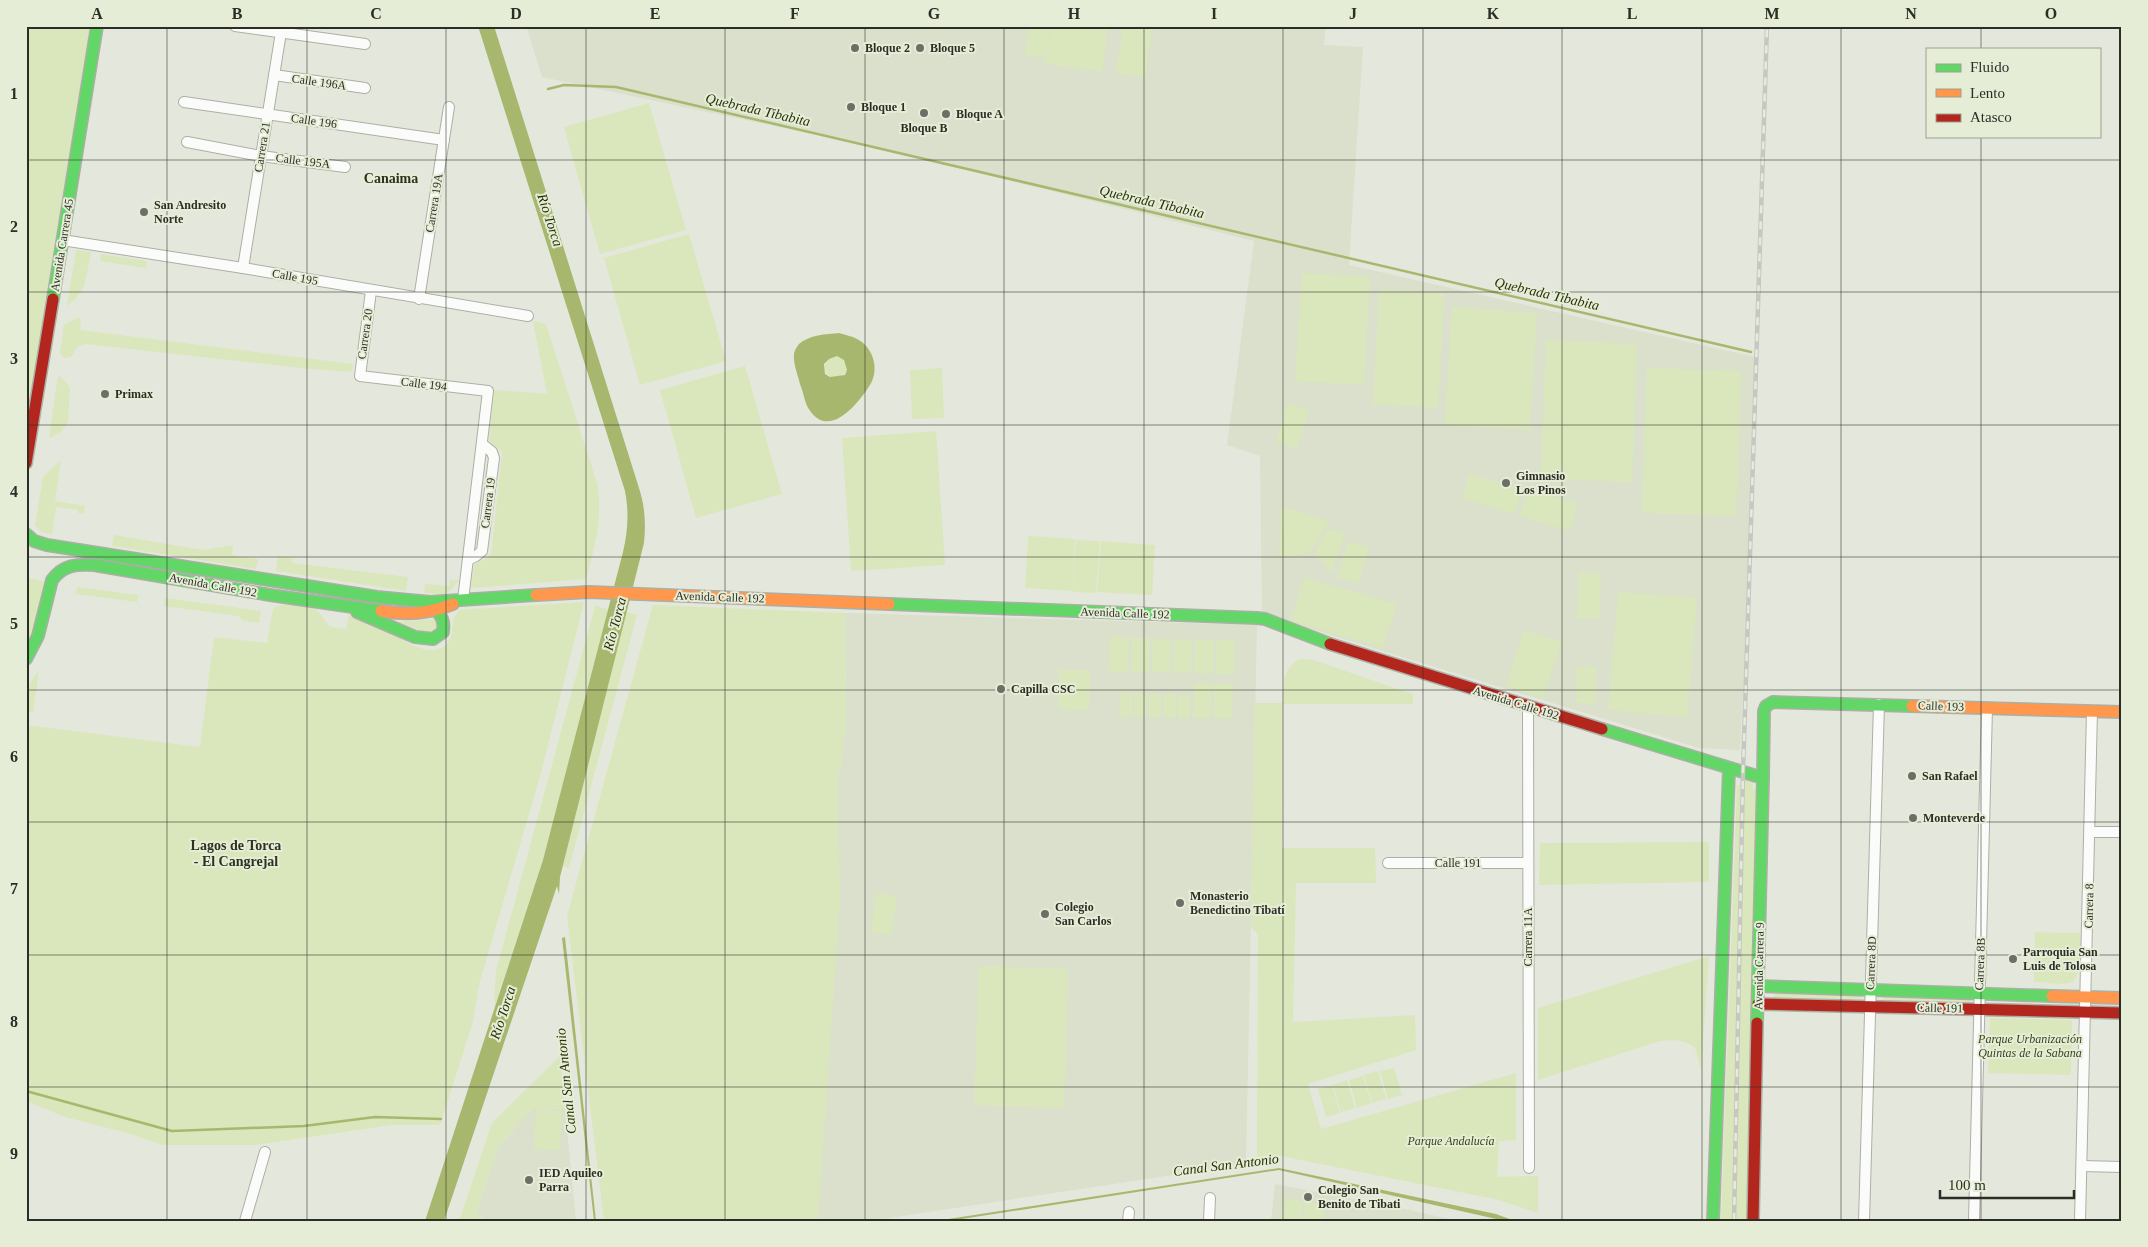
<svg xmlns="http://www.w3.org/2000/svg" width="2148" height="1247" font-family="'Times New Roman',serif">
<style>
.built{fill:#dae0cb}
.green{fill:#dae6bb}
.water{fill:#a7b86e;fill-rule:evenodd}
.lines{fill:none;stroke-linecap:round;stroke-linejoin:round}
.stream{stroke:#a7b86e;stroke-width:2.5}
.street-casing{stroke:#abafa5;stroke-width:12}
.fast-casing{stroke:#abafa5;stroke-width:14}
.slow-casing{stroke:#abafa5;stroke-width:14}
.jam-casing{stroke:#abafa5;stroke-width:14}
.street{stroke:#fbfcfa;stroke-width:10}
.fast{stroke:#63d668;stroke-width:11}
.slow{stroke:#ff974d;stroke-width:11}
.jam{stroke:#b3261e;stroke-width:11}
.rail-casing{stroke:#c6c7c4;stroke-width:4.5}
.rail{stroke:#e6edd7;stroke-width:2.5;stroke-dasharray:8;stroke-linecap:butt}
.grid{fill:none;stroke:#2c2e26;stroke-width:1;stroke-opacity:0.55}
.poi-dot{fill:#6c6f66;stroke:#e6edd7;stroke-width:2}
.labels{text-anchor:middle;dominant-baseline:central;stroke-width:4;stroke-linejoin:round;paint-order:stroke}
.poi-label{font-size:12px;font-weight:bold;fill:#2c2e26;stroke:#e6edd7;text-anchor:start}
.street-label{font-size:12px;fill:#2c2e26;stroke:#e6edd7}
.park-label{font-size:12px;font-style:italic;fill:#384219;stroke:#e6edd7}
.water-label{font-size:14px;font-style:italic;fill:#272f05;stroke:#e6edd7}
.neighbourhood-label{font-size:14px;font-weight:bold;fill:#2c3120;stroke:#e6edd7}
.neatline{fill:none;stroke:#2c2e26;stroke-width:2}
.grid-label{font-size:16px;text-anchor:middle;font-weight:bold;fill:#2c2e26}
</style>
<rect width="100%" height="100%" fill="#e4e8dc"/>
<g class="built">
<path d="M526,26H1326L1324,45L1363,47L1349,265L1755,357L1748,606L1740,750L1699,748L1262,614L1260,456L1227,445L1254,241L882,149L542,77Z"/>
<path d="M845,613L1257,625L1246,1164L870,1221H818L838,782L846,726Z"/>
<path d="M533,1108L565,1109L576,1221H482L483,1215L476,1214L498,1147Z"/>
<path d="M1275,1184L1410,1210L1449,1219V1221H1271Z"/>
</g>
<g class="green">
<path d="M26,26H90L26,422Z"/>
<path d="M1029,26H1050L1046,58L1025,55Z"/>
<path d="M1051,26H1108L1102,72L1046,64Z"/>
<path d="M1123,26L1152,27L1145,78L1116,73Z"/>
<path d="M649,103L686,230L600,254L564,127Z"/>
<path d="M689,234L726,361L640,385L604,258Z"/>
<path d="M76,250L91,252C86,276 88,291 67,306Z"/>
<path d="M101,254L147,261L146,268L100,261Z"/>
<path d="M1302,273L1370,277L1364,385L1295,381Z"/>
<path d="M1379,290L1444,293L1438,408L1373,404Z"/>
<path d="M1452,307L1537,313L1530,430L1445,425Z"/>
<path d="M79,317L81,319L80,330L353,364L352,372L301,368L85,344L77,347L71,357L64,358L60,353L64,325Z"/>
<path d="M533,321L546,324L597,483C603,516 595,547 586,579L471,588L474,565L491,555L502,452L489,441L494,390L547,394Z"/>
<path d="M1546,340L1637,344L1632,482L1541,479Z"/>
<circle cx="836" cy="367" r="11"/>
<path d="M745,366L782,494L696,518L660,390Z"/>
<path d="M942,368L944,418L912,419L910,370Z"/>
<path d="M1647,368L1741,371L1736,516L1642,513Z"/>
<path d="M58,375L67,383L70,390L68,422L60,433L49,438Z"/>
<path d="M1287,404L1309,410L1297,449L1276,442Z"/>
<path d="M936,431L945,565L851,571L842,438Z"/>
<path d="M61,460L55,501L85,506L84,514L78,513V510L56,507L52,534L41,532L35,525L43,477Z"/>
<path d="M1469,474L1522,489L1515,514L1462,499Z"/>
<path d="M1528,490L1578,504L1570,531L1520,516Z"/>
<path d="M1281,507L1329,521L1311,552L1279,558Z"/>
<path d="M1328,529L1345,533L1332,573L1314,553Z"/>
<path d="M114,535L202,550L233,545L232,555L258,559L256,569L112,546Z"/>
<path d="M1028,536L1075,539L1072,591L1025,588Z"/>
<path d="M1076,540L1100,541L1096,593L1072,592Z"/>
<path d="M1101,541L1155,545L1152,595L1097,592Z"/>
<path d="M1348,541L1369,548L1358,584L1337,577Z"/>
<path d="M278,556L293,558L292,563L408,577L406,591L276,571Z"/>
<path d="M1579,573H1601L1599,618H1577Z"/>
<path d="M1304,577L1396,604L1383,648L1290,621Z"/>
<path d="M26,578L44,581L35,628L26,646Z"/>
<path d="M450,580H459L452,589L443,595L424,593L425,584L449,586Z"/>
<path d="M77,587L138,595L137,602L76,594Z"/>
<path d="M1618,592L1697,598L1687,717L1608,710Z"/>
<path d="M165,598L261,611L259,623L244,621L238,616L164,606Z"/>
<path d="M584,602L539,780L480,981L472,1025L440,1125H391L256,1145H162L131,1134L65,1117L26,1101V725L200,747L214,637L267,643L273,609C284,600 303,607 317,610L330,627L346,629L349,615C365,621 380,628 396,636C403,640 412,646 420,648C428,651 440,651 446,645C456,635 449,621 459,610Z"/>
<path d="M653,605L845,613L846,726L838,782L840,902L818,1221H604L567,916Z"/>
<path d="M595,606L608,609L543,860L494,1008L496,971Z"/>
<path d="M626,612L637,615L569,868L563,866Z"/>
<path d="M436,619L440,627L429,634L397,622Z"/>
<path d="M1524,630L1562,642L1543,698L1506,686Z"/>
<path d="M1110,636L1129,637L1127,672L1109,671Z"/>
<path d="M1132,638H1150L1149,673L1131,672Z"/>
<path d="M1153,639H1171L1170,673L1152,672Z"/>
<path d="M1174,639H1192L1191,673H1173Z"/>
<path d="M1195,639L1214,640L1213,674L1194,673Z"/>
<path d="M1217,640H1235V674H1216Z"/>
<path d="M1300,659H1310L1413,694V704H1283L1282,848H1375L1376,883H1296L1293,1022L1415,1015L1416,1050L1308,1084L1321,1129L1516,1073V1140L1499,1141L1497,1177L1538,1176V1213L1499,1200L1276,1155L1257,1157L1258,935L1251,927L1255,703H1283C1284,684 1281,669 1300,659Z"/>
<path d="M1577,666L1596,667L1595,704L1576,703Z"/>
<path d="M1059,669L1090,670L1089,710L1058,709Z"/>
<path d="M39,670L33,713L26,712V689Z"/>
<path d="M1194,683H1212L1211,718H1193Z"/>
<path d="M1214,683H1233L1232,719L1214,718Z"/>
<path d="M1120,693H1133L1132,717H1119Z"/>
<path d="M1135,693H1147L1146,717H1134Z"/>
<rect x="1149" y="694" width="12" height="24"/>
<path d="M1164,694H1176V718L1163,717Z"/>
<rect x="1178" y="695" width="12" height="23"/>
<path d="M1741,779L1753,782V789L1756,790L1747,1221H1721L1737,785L1740,786Z"/>
<path d="M1709,842V882L1539,885L1540,843Z"/>
<path d="M876,893L897,897L891,936L871,932Z"/>
<path d="M2035,932L2080,933C2080,945 2083,981 2069,983C2058,985 2045,982 2034,982Z"/>
<path d="M1709,956L1701,1069L1695,1048C1684,1039 1673,1040 1660,1041L1538,1080V1008Z"/>
<path d="M979,966L1068,969L1064,1108L974,1105Z"/>
<path d="M1775,993L1859,995L1863,999L1774,998Z"/>
<path d="M1881,996L1971,999V1001L1967,1003L1884,1000Z"/>
<path d="M1990,1018L2072,1020L2071,1075L1988,1073Z"/>
<path d="M560,1056L565,1109L533,1108L498,1147L476,1213L483,1215L482,1221H459L492,1123Z"/>
<path d="M1394,1068L1402,1095L1388,1099L1380,1071Z"/>
<path d="M1378,1071L1386,1099L1372,1103L1364,1075Z"/>
<path d="M1363,1076L1371,1103L1357,1108L1349,1080Z"/>
<path d="M1347,1080L1355,1108L1341,1112L1333,1085Z"/>
<path d="M1332,1085L1340,1113L1326,1117L1318,1089Z"/>
<path d="M536,1109L562,1111L560,1150L534,1149Z"/>
<path d="M1284,1198L1303,1201L1300,1221H1281Z"/>
<path d="M1306,1202L1326,1205L1323,1221H1303Z"/>
</g>
<g class="water">
<path d="M478,26H494L639,488C645,507 646,523 644,543L560,877L559,894L557,886L444,1221H425L543,860L623,552C628,531 629,512 625,491Z"/>
<path d="M839,333C845,335 852,336 857,339C873,347 880,369 870,385C858,404 827,443 807,406C804,399 803,391 800,384C798,375 793,364 794,354C794,352 797,346 799,344C809,335 826,334 839,333ZM837,356L844,360L847,370L845,375L830,377L825,374L824,364L829,359Z"/>
<path d="M565,937L596,1221H594L562,938Z"/>
<path d="M1279,1168L1496,1214L1515,1221H1505L1279,1170L949,1221H935Z"/>
</g>
<g class="lines">
<g class="stream">
<path d="M548,89L564,85L616,87L1751,352"/>
<path d="M26,1091L172,1131L304,1126L375,1117L441,1119"/>
</g>
<defs>
<g id="street">
<path d="M235,26L365,44"/>
<path d="M274,75L365,88"/>
<path d="M184,102L444,140"/>
<path d="M187,142L261,156L345,167"/>
<path d="M62,240L243,268L528,316"/>
<path d="M243,268L282,26"/>
<path d="M371,291L360,376L488,391L463,600"/>
<path d="M419,299L449,107"/>
<path d="M468,560L476,556L482,551L494,458L492,452L482,444"/>
<path d="M1528,706L1529,1168"/>
<path d="M2091,832H2122"/>
<path d="M1388,863H1528"/>
<path d="M2082,1166L2122,1167"/>
<path d="M245,1221L265,1152"/>
<path d="M1128,1221L1129,1212"/>
<path d="M1209,1221L1210,1198"/>
<path d="M1864,1221L1879,704"/>
<path d="M1974,1221L1987,708"/>
<path d="M2080,1221L2092,711"/>
</g>
<g id="fast">
<path d="M53,299L97,26"/>
<path d="M26,534L34,541L47,545L377,597L430,602L536,595"/>
<path d="M889,604L1257,618L1265,619L1330,644"/>
<path d="M357,612L415,637L433,639L443,632C445,619 440,612 429,606"/>
<path d="M26,659L38,636L52,580C63,565 76,564 94,565L270,595L381,611"/>
<path d="M1602,729L1763,778L1764,711L1766,706L1773,702L1912,706"/>
<path d="M1758,986L2052,996"/>
<path d="M1757,1023L1763,778"/>
<path d="M1713,1221L1729,768"/>
</g>
<g id="slow">
<path d="M536,595L589,592L889,604"/>
<path d="M381,611C409,615 427,614 453,604"/>
<path d="M1912,706L2122,712"/>
<path d="M2052,996L2122,998"/>
</g>
<g id="jam">
<path d="M26,463L53,299"/>
<path d="M1330,644L1602,729"/>
<path d="M1758,1004L2122,1013"/>
<path d="M1753,1221L1757,1023"/>
</g>
</defs>
<use href="#street" class="street-casing"/>
<use href="#fast" class="fast-casing"/>
<use href="#slow" class="slow-casing"/>
<use href="#jam" class="jam-casing"/>
<use href="#street" class="street"/>
<use href="#fast" class="fast"/>
<use href="#slow" class="slow"/>
<use href="#jam" class="jam"/>
<defs>
<path id="rail" d="M1734,1221L1743,772L1767,26"/>
</defs>
<use href="#rail" class="rail-casing"/>
<use href="#rail" class="rail"/>
</g>
<path class="grid" d="M167,26V1221M307,26V1221M446,26V1221M586,26V1221M725,26V1221M865,26V1221M1004,26V1221M1144,26V1221M1283,26V1221M1423,26V1221M1562,26V1221M1702,26V1221M1841,26V1221M1981,26V49M1981,136V1221M26,160H2122M26,292H2122M26,425H2122M26,557H2122M26,690H2122M26,822H2122M26,955H2122M26,1087H2122"/>
<g class="poi-dot">
<circle cx="855" cy="48" r="5"/>
<circle cx="920" cy="48" r="5"/>
<circle cx="851" cy="107" r="5"/>
<circle cx="924" cy="113" r="5"/>
<circle cx="946" cy="114" r="5"/>
<circle cx="144" cy="212" r="5"/>
<circle cx="105" cy="394" r="5"/>
<circle cx="1506" cy="483" r="5"/>
<circle cx="1001" cy="689" r="5"/>
<circle cx="1912" cy="776" r="5"/>
<circle cx="1913" cy="818" r="5"/>
<circle cx="1180" cy="903" r="5"/>
<circle cx="1045" cy="914" r="5"/>
<circle cx="2013" cy="959" r="5"/>
<circle cx="529" cy="1180" r="5"/>
<circle cx="1308" cy="1197" r="5"/>
</g>
<g class="labels">
<g class="poi-label">
<text x="865" y="48">Bloque 2</text>
<text x="930" y="48">Bloque 5</text>
<text x="861" y="107">Bloque 1</text>
<text x="956" y="114">Bloque A</text>
<text x="924" y="128" text-anchor="middle">Bloque B</text>
<text x="154" y="205">San Andresito<tspan x="154" dy="14">Norte</tspan></text>
<text x="115" y="394">Primax</text>
<text x="1516" y="476">Gimnasio<tspan x="1516" dy="14">Los Pinos</tspan></text>
<text x="1011" y="689">Capilla CSC</text>
<text x="1922" y="776">San Rafael</text>
<text x="1923" y="818">Monteverde</text>
<text x="1190" y="896">Monasterio<tspan x="1190" dy="14">Benedictino Tibatí</tspan></text>
<text x="1055" y="907">Colegio<tspan x="1055" dy="14">San Carlos</tspan></text>
<text x="2023" y="952">Parroquia San<tspan x="2023" dy="14">Luis de Tolosa</tspan></text>
<text x="539" y="1173">IED Aquileo<tspan x="539" dy="14">Parra</tspan></text>
<text x="1318" y="1190">Colegio San<tspan x="1318" dy="14">Benito de Tibati</tspan></text>
</g>
<g class="street-label">
<text transform="translate(319 82) rotate(8)">Calle 196A</text>
<text transform="translate(314 121) rotate(8)">Calle 196</text>
<text transform="translate(262 147) rotate(-81)">Carrera 21</text>
<text transform="translate(303 161) rotate(7)">Calle 195A</text>
<text transform="translate(434 203) rotate(-81)">Carrera 19A</text>
<text transform="translate(62 245) rotate(-81)">Avenida Carrera 45</text>
<text transform="translate(295 277) rotate(10)">Calle 195</text>
<text transform="translate(365 334) rotate(-82)">Carrera 20</text>
<text transform="translate(424 384) rotate(7)">Calle 194</text>
<text transform="translate(488 503) rotate(-83)">Carrera 19</text>
<text transform="translate(213 585) rotate(10)">Avenida Calle 192</text>
<text transform="translate(720 597) rotate(2)">Avenida Calle 192</text>
<text transform="translate(1125 613) rotate(2)">Avenida Calle 192</text>
<text transform="translate(1516 703) rotate(17)">Avenida Calle 192</text>
<text transform="translate(1941 706) rotate(2)">Calle 193</text>
<text x="1458" y="863">Calle 191</text>
<text transform="translate(2089 906) rotate(-89)">Carrera 8</text>
<text transform="translate(1528 937) rotate(-90)">Carrera 11A</text>
<text transform="translate(1871 963) rotate(-88)">Carrera 8D</text>
<text transform="translate(1980 964) rotate(-88)">Carrera 8B</text>
<text transform="translate(1759 966) rotate(-89)">Avenida Carrera 9</text>
<text transform="translate(1940 1008) rotate(1)">Calle 191</text>
</g>
<g class="park-label">
<text x="2030" y="1039">Parque Urbanización<tspan x="2030" dy="14">Quintas de la Sabana</tspan></text>
<text x="1451" y="1141">Parque Andalucía</text>
</g>
<g class="water-label">
<text transform="translate(758 110) rotate(13)">Quebrada Tibabita</text>
<text transform="translate(1152 202) rotate(13)">Quebrada Tibabita</text>
<text transform="translate(550 220) rotate(72)">Río Torca</text>
<text transform="translate(1547 294) rotate(13)">Quebrada Tibabita</text>
<text transform="translate(615 624) rotate(-75)">Río Torca</text>
<text transform="translate(503 1013) rotate(-72)">Río Torca</text>
<text transform="translate(566 1081) rotate(-96)">Canal San Antonio</text>
<text transform="translate(1226 1165) rotate(-7)">Canal San Antonio</text>
</g>
<g class="neighbourhood-label">
<text x="391" y="178">Canaima</text>
<text x="236" y="845">Lagos de Torca<tspan x="236" dy="16">- El Cangrejal</tspan></text>
</g>
</g>
<rect width="2148" height="1247" fill="none" stroke="#e6edd7" stroke-width="55"/>
<rect x="1926" y="48" width="175" height="90" fill="#e6edd7" stroke="#9ca190"/>
<rect x="1936" y="64" width="25" height="8" fill="#63d668" stroke="#9ca190"/>
<text x="1970" y="72" font-size="15" fill="#2c2e26">Fluido</text>
<rect x="1936" y="89" width="25" height="8" fill="#ff974d" stroke="#9ca190"/>
<text x="1970" y="98" font-size="15" fill="#2c2e26">Lento</text>
<rect x="1936" y="114" width="25" height="8" fill="#b3261e" stroke="#9ca190"/>
<text x="1970" y="122" font-size="15" fill="#2c2e26">Atasco</text>
<path d="M1940 1190v8h134v-8" fill="none" stroke="#2c2e26" stroke-width="2.5"/>
<text x="1948" y="1190" font-size="15" fill="#2c2e26" stroke="#e6edd7" stroke-width="4" paint-order="stroke">100 m</text>
<rect x="28" y="28" width="2092" height="1192" class="neatline"/>
<g class="grid-label">
<text x="97" y="19">A</text>
<text x="237" y="19">B</text>
<text x="376" y="19">C</text>
<text x="516" y="19">D</text>
<text x="655" y="19">E</text>
<text x="795" y="19">F</text>
<text x="934" y="19">G</text>
<text x="1074" y="19">H</text>
<text x="1214" y="19">I</text>
<text x="1353" y="19">J</text>
<text x="1493" y="19">K</text>
<text x="1632" y="19">L</text>
<text x="1772" y="19">M</text>
<text x="1911" y="19">N</text>
<text x="2051" y="19">O</text>
<text x="14" y="99">1</text>
<text x="14" y="232">2</text>
<text x="14" y="364">3</text>
<text x="14" y="497">4</text>
<text x="14" y="629">5</text>
<text x="14" y="762">6</text>
<text x="14" y="894">7</text>
<text x="14" y="1027">8</text>
<text x="14" y="1159">9</text>
</g>
</svg>
